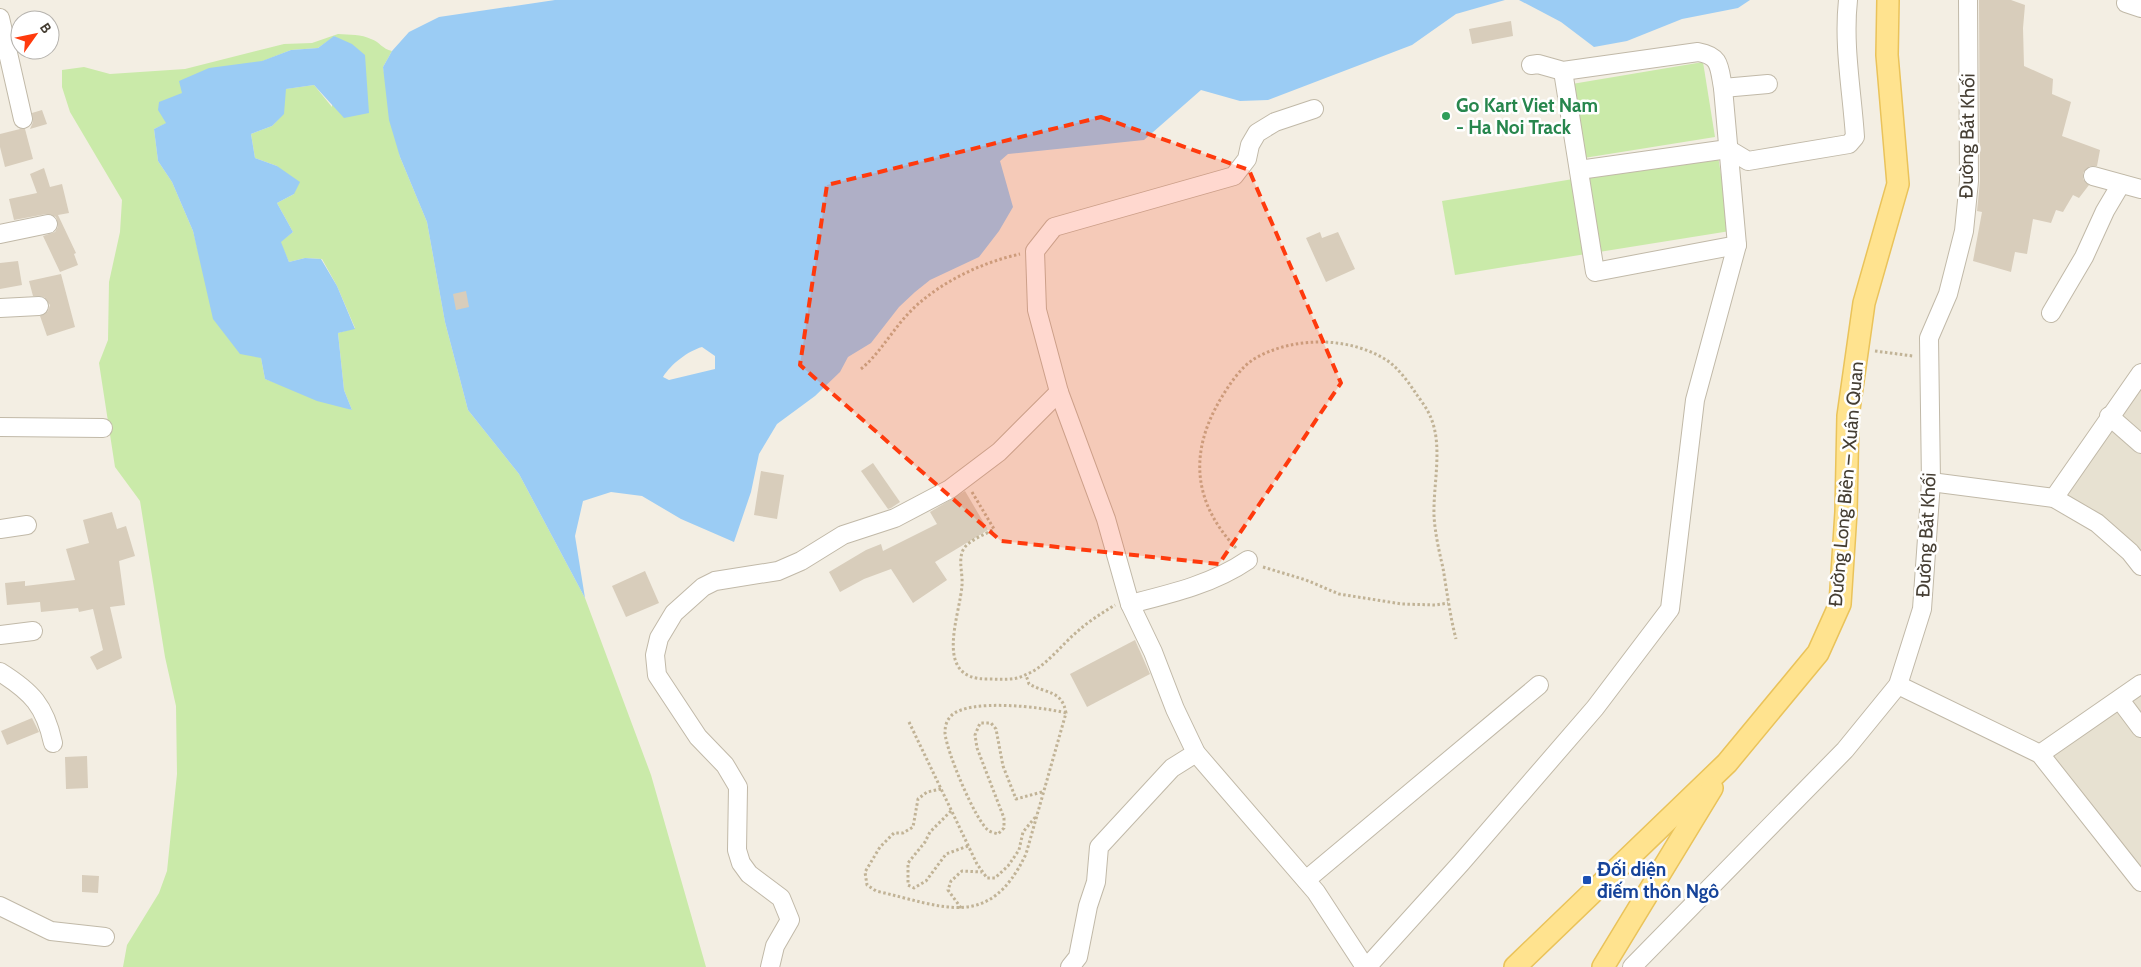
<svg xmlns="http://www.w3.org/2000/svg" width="2141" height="967" font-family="Cabin,sans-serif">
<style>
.residential{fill:#e7e1d1}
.green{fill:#caeaa9;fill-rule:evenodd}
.water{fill:#9bccf4;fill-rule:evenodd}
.building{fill:#d8cdbb}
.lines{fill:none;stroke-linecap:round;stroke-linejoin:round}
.minor-casing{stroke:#c1b9a8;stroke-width:20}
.major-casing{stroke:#eac35a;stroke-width:24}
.path{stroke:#c1b396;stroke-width:3;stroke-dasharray:2.5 2.5;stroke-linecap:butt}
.minor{stroke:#fff;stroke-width:18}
.major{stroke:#ffe38f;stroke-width:21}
.marked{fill:#ff3a0d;fill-opacity:0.2;stroke:#ff3a0d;stroke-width:4;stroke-dasharray:10 6;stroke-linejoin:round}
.leisure-dot{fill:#2e9e5b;stroke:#fff;stroke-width:2}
.transit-dot{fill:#1a4fb4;stroke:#fff;stroke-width:2}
.labels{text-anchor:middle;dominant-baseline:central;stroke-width:5;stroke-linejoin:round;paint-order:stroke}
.leisure-label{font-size:19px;font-weight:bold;fill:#27864d;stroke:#fff;text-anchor:start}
.street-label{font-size:19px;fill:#453e33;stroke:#fff}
.transit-label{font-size:19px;font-weight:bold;fill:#164399;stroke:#fff;text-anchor:start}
</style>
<rect width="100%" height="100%" fill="#f3eee3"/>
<g class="residential">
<path d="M2141,373V566L2054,498Z"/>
<path d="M2141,681V882L2040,754Z"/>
</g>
<g class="green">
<path d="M338,34C350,35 361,34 371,39C380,42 382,49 392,51L383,67L400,157L427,222L445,322L468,410L519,474L585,598L651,775L706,967H123L127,945L159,893L167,871L177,774L176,706L165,657L140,501L115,467L99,363L108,340L109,282L120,232L122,200L70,112L62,87V70L84,67L110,74L185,69L284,44L312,43ZM335,36L332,107L314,85L285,89L283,114L272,126L251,134L255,158L277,166L294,194L277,203L293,232L280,242L289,262L305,258L322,259L337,286L355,328L338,333L344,390L352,410L265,379L261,358L204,274L193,231L172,182L158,161L154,129L167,123L182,93L291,50L318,48Z"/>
<path d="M1703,62L1715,137L1584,158L1572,84Z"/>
<path d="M1718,156L1730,231L1599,252L1586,178Z"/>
<path d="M1573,179L1586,254L1455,275L1442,201Z"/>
</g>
<g class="water">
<path d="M555,0H1505L1456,14L1412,45L1268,100L1240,101L1201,90L1144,140L1008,154L1000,161L1013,207L999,231L979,257L930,280L915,292L899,307L871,343L848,357L840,372L815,396L777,424L759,454L751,492L734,542L681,519L642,496L611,492L583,501L575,536L585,598L519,474L468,410L445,322L427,222L400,157L389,120L383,67L392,51L409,32L439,17ZM702,347L715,356V369L669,380L663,377C671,364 688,351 702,347Z"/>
<path d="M1519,0H1750L1738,8L1682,19L1627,41L1594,47L1561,22Z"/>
<path d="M334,36L352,44L365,55L369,113L344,118L314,85L286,89L284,114L272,126L251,134L255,158L277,166L300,182L294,194L277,203L293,232L281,242L289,262L305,258L321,259L337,286L355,329L338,333L344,390L352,410L317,401L265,379L261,358L240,354L213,319L193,231L172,182L158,161L154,129L166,123L158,110L159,102L182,93L179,81L209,68L262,61L291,50L318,48Z"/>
</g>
<g class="building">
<path d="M1979,0H2011L2025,5L2023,28L2024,66L2053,79L2052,94L2071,102L2062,136L2100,150L2097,166H2090L2083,173V179L2089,185L2079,198L2073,195L2063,212L2056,210L2051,223L2033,219L2027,254L2015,252L2011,272L1973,261L1982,212L1977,211L1980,181Z"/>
<path d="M1511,21L1513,36L1472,44L1469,29Z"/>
<path d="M42,110L47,124L30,129L33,122L32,113Z"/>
<path d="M20,129H25L33,159L5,167L0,147V134Z"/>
<path d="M44,168L50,187L62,184L69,213L58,215L76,253L74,254L78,265L60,272L43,236L55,232L58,227L56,217L46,214L14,220L9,199L37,193L30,174Z"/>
<path d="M1320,232L1322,238L1338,232L1355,269L1326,282L1306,238Z"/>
<path d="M18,261L22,285L0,289V263Z"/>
<path d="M61,274L75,327L47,336L40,316L48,311L50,305L44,297L33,296L29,281Z"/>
<path d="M466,291L469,307L456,310L453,294Z"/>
<path d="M873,463L900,502L891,508L888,509L861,471Z"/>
<path d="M761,471L784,475L777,519L754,515Z"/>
<path d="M965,491L988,530L935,562L947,580L913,603L891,569L864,579L840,592L829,572L866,550L881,544L883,551L937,524L930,512Z"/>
<path d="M112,512L117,529L126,526L135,556L119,561L125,605L110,607L122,658L97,670L90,657L103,650L93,609L79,612L78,608L41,612L40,602L7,605L5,583L25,581V586L75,580L66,549L89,543L83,520Z"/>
<path d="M645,571L659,603L626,617L612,586Z"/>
<path d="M1135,640L1150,674L1087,707L1070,674Z"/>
<path d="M32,718L39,732L7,745L1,731Z"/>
<path d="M87,756L88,788L66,789L65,757Z"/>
<path d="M82,875L99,876L98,893L82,892Z"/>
</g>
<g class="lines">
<defs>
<g id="minor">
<path d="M2127,0L2126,3L2141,8"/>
<path d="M0,18L23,119"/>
<path d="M1563,71L1595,272L1737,245"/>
<path d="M1723,88L1768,84"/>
<path d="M1314,109L1275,122L1257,133L1250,145L1247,159L1234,176L1054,227L1035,251L1037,310L1059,392L1106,519L1130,604L1153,652L1175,709L1196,753L1316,892L1365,967"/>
<path d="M1579,170L1728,149L1748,161L1849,144L1855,137C1852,91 1843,46 1848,0"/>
<path d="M2093,176L2141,189"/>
<path d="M0,234L48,224"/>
<path d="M0,308L39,306"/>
<path d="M2051,313L2084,257L2105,211L2121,184"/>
<path d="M2109,416L2141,444"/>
<path d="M0,427L103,428"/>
<path d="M1931,482L2054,498L2097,523L2130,552L2141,566"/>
<path d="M2054,498L2141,373"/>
<path d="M0,529L27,525"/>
<path d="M1130,604C1170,594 1213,584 1248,560"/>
<path d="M0,635L33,631"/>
<path d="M0,672C32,692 45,706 53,743"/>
<path d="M1898,685L2040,754L2141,882"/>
<path d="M2120,700L2141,728"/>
<path d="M2040,754L2141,684"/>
<path d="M1306,880L1539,685"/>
<path d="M0,906L51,931L105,937"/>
<path d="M770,967L775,946L790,920L781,898L749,874L741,863L737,850L738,787L725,765L698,737L657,675L655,655L659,638L674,613L703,587L715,581L778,571L801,561L843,535L895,518L950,489L999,452L1059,392"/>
<path d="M1070,967L1078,957L1088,906L1096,882L1099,847L1172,768L1196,753"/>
<path d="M1367,967L1461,863L1595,708L1670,609L1695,400L1737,245L1723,88C1719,67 1721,56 1698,52L1563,71L1538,64L1531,65"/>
<path d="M1632,967L1845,750L1898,685L1922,609L1931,482L1929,338L1948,294L1964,231L1969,181L1968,0"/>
</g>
<g id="major">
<path d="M1515,967L1727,763L1818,653L1840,604L1846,512L1848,416L1864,303L1898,184L1887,55L1888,0"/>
<path d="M1603,967L1712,788"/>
</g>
</defs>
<use href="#minor" class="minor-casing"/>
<use href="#major" class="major-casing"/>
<g class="path">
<path d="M1875,351L1913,356"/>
<path d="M861,369C879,354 890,334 906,316C934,285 979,263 1020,254"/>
<path d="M972,492L994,529C985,535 968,540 963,550C958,561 963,574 962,585C960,616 932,680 988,679C1001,679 1014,681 1025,675C1046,667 1061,645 1078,631C1089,621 1102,613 1115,605"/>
<path d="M1236,548C1193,502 1189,453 1220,400C1229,385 1240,368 1254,359C1293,336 1350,336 1388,361C1400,370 1409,383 1417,395C1422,402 1428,410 1431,418C1443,447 1433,485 1434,516C1435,533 1439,551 1443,568C1447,592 1450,616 1456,639"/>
<path d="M1263,567L1306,580L1339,594L1402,604L1436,605L1448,603"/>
<path d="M909,722L977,864L987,878H995L1008,866L1019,850L1023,832L1037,815"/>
<path d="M941,789L927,792L918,799L913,827L903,833H894L880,847L865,872L867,885L876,891C943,906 989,932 1026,854L1066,713C1062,690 1047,694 1029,684L1026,675"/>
<path d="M1042,792L1016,799L1003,766L996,729L991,723H980L975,735L977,748L1004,818V828L998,834C995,833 990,832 988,830C975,820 946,750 945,733C945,727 946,721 951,716C968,698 1043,707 1066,713"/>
<path d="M951,811L930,832L925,842L908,863V885L914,888L926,881L946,854L968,846"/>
<path d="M961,908L948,890L951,881L962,871L982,872"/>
</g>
<use href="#minor" class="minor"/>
<use href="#major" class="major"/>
</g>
<path class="marked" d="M1101,117L1249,170L1341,383L1219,564L1001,541L800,365L827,185Z"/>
<circle class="leisure-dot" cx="1446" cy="116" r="5"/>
<rect class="transit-dot" x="1582" y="875" width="10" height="10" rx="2.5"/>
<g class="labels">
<g class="leisure-label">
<text x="1456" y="105">Go Kart Viet Nam<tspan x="1456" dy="22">- Ha Noi Track</tspan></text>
</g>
<g class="street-label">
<text transform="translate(1967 136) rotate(-89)">Đường Bát Khối</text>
<text transform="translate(1846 484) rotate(-85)">Đường Long Biên – Xuân Quan</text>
<text transform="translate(1926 535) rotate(-87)">Đường Bát Khối</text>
</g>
<g class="transit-label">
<text x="1597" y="869">Đối diện<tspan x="1597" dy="22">điếm thôn Ngô</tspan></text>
</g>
</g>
<g transform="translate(35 35) rotate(57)"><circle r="24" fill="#ffffff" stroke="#b5b2ad"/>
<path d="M0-4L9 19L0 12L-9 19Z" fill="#ff3a0d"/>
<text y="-8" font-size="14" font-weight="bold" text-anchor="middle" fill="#453e33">B</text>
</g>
</svg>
